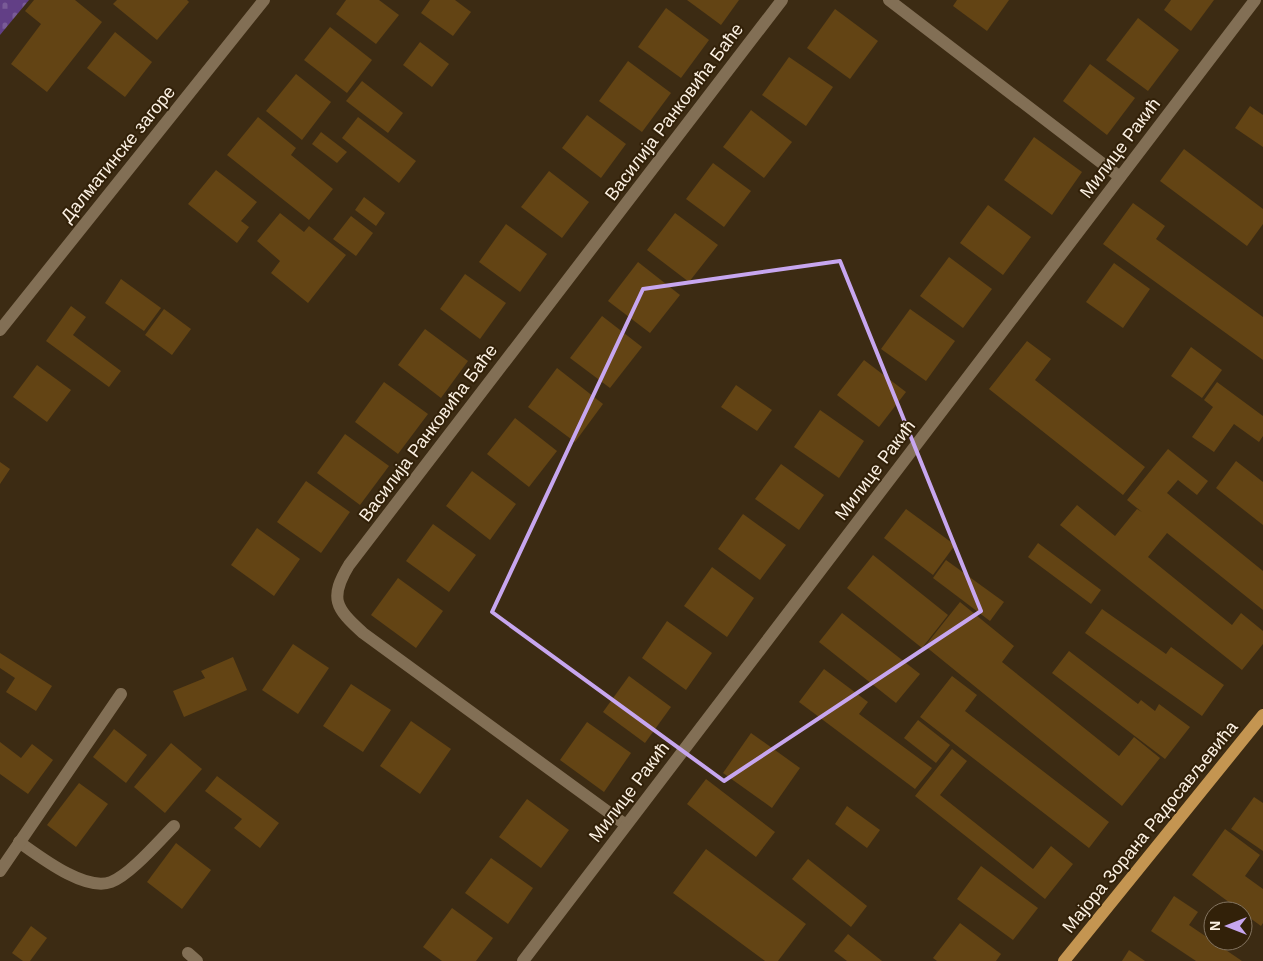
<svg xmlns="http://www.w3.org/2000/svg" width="1263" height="961" font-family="Helvetica,sans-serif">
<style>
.cemetery{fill:url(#cemetery-stones)}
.building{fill:#634414}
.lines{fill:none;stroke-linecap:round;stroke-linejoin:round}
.minor{stroke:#826f55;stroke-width:12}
.major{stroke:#c49551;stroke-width:12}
.marked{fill:none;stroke:#c7a6ef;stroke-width:4;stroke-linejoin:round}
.labels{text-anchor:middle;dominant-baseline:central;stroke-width:4;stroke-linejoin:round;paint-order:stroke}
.street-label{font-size:18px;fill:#fcf1e3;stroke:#322109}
</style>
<defs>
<pattern id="cemetery-stones" width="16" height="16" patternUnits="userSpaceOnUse" patternTransform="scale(1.25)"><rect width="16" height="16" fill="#623f86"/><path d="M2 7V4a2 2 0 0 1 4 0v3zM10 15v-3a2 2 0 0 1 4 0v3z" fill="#795b97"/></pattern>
</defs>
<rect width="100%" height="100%" fill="#3c2b13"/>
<path class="cemetery" d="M0,0H29L0,35Z"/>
<g class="building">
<path d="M34,0H75L102,22L47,92L11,64L41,24L25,11Z"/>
<path d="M117,0H187L189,2L157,40L113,4Z"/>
<path d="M346,0H379L399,15L376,44L336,14Z"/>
<path d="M430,0H455L471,12L453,36L421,13Z"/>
<path d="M687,0H739L721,25Z"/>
<path d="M957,0H1009L987,31L953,6Z"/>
<path d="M1171,0H1214L1191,31L1164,10Z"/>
<path d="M666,8L709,40L681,78L638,47Z"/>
<path d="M835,9L878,41L850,79L807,48Z"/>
<path d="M1138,18L1179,50L1148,91L1106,60Z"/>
<path d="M330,27L372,60L347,93L304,60Z"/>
<path d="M115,32L152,62L125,97L87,68Z"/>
<path d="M420,42L449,64L432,87L403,65Z"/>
<path d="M789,57L833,87L806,126L762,95Z"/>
<path d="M628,61L671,93L642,132L599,101Z"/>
<path d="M1090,64L1135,98L1107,135L1063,101Z"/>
<path d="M296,74L331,102L302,140L266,111Z"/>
<path d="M362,81L403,113L388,133L346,101Z"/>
<path d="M1250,106L1263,115V147L1235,128Z"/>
<path d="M751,110L792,142L764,178L723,147Z"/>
<path d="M587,115L626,144L601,178L562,148Z"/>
<path d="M258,117L296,148L291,155L333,189L309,220L227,155Z"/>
<path d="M358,117L416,161L399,183L342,138Z"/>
<path d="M321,132L347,152L337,163L312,144Z"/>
<path d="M1034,137L1082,172L1052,215L1004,180Z"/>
<path d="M1184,149L1263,209V224L1247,246L1160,181Z"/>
<path d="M713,163L751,191L724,227L686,199Z"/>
<path d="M216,170L257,202L241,221L249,227L237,243L188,204Z"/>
<path d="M549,171L589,202L562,238L521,207Z"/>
<path d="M364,197L385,213L376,226L355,210Z"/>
<path d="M1133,203L1165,226L1156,239L1263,317V360L1103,244Z"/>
<path d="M988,205L1031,237L1003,275L960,243Z"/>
<path d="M280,213L304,232L309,226L346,255L308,303L271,273L280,261L257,241Z"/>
<path d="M675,213L718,245L689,282L647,250Z"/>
<path d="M351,216L373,233L356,256L333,239Z"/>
<path d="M506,224L547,254L520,292L479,262Z"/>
<path d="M949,257L992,289L963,328L920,296Z"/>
<path d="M638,262L680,295L650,333L608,301Z"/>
<path d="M1114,263L1150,289L1123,328L1086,302Z"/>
<path d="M465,274L506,303L480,339L440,309Z"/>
<path d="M121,279L161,308L144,331L105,303Z"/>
<path d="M71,306L86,317L73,335L121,371L109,387L46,341Z"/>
<path d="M164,309L191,329L172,355L145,335Z"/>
<path d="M910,309L955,341L926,381L881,349Z"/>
<path d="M602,316L642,347L610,388L570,358Z"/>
<path d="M425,329L468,361L441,398L398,365Z"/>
<path d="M1027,341L1051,359L1035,380L1145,467L1123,495L989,389Z"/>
<path d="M1191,347L1222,370L1202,398L1171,376Z"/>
<path d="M864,360L906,392L879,427L837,395Z"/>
<path d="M37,365L71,390L47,422L13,397Z"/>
<path d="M557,368L603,404L575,442L528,407Z"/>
<path d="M384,382L428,414L398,454L355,422Z"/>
<path d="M1217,382L1263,416V436L1259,442L1234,424L1214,452L1192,437L1213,407L1204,400Z"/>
<path d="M736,385L772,410L757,431L721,407Z"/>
<path d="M820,410L864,441L839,478L794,447Z"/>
<path d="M515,418L557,451L529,487L487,454Z"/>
<path d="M345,434L389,466L360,505L317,473Z"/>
<path d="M1168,449L1208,481L1197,495L1178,480L1167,493L1263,571V610L1167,533L1148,557L1232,625L1241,613L1263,631V644L1242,670L1060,525L1077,505L1115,536L1137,509L1142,512L1127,500Z"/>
<path d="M1236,461L1263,482V525L1216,488Z"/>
<path d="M0,462L10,469L0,484Z"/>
<path d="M781,464L824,495L799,530L755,499Z"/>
<path d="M472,471L516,504L490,540L446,506Z"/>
<path d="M306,481L350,512L321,553L277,522Z"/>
<path d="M906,509L955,545L933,575L884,538Z"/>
<path d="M743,514L786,545L760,580L718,549Z"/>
<path d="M433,524L476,555L449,592L406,561Z"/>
<path d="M257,528L300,559L274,596L231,565Z"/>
<path d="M1038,543L1101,590L1091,604L1028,557Z"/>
<path d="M873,555L948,615L922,648L847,588Z"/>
<path d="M946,560L1004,602L990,621L933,578Z"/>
<path d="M712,567L754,598L727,637L684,606Z"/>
<path d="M398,578L443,611L416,648L371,615Z"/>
<path d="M960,602L1014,646L1002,662L1119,756L1134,737L1160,758L1122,806L925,646Z"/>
<path d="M1102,609L1166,654L1171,647L1224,685L1202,716L1085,633Z"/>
<path d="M842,613L920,674L896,703L819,642Z"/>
<path d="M667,621L712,653L686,690L642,658Z"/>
<path d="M293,644L329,668L298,714L262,690Z"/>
<path d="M1069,651L1138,704L1141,700L1155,711L1159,704L1190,727L1165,759L1052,673Z"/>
<path d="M0,653L52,686L36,711L6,692L15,678L0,668Z"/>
<path d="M233,657L247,690L184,717L173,691L205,678L201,671Z"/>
<path d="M824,669L868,702L859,714L932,768L915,789L799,702Z"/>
<path d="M629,676L671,707L645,743L603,712Z"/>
<path d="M952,676L977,695L965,711L1109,822L1089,848L920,717Z"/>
<path d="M351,684L391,710L363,752L323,726Z"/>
<path d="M918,720L950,745L936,763L904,738Z"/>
<path d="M411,721L451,749L420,794L380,766Z"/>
<path d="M587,722L631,753L604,792L560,760Z"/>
<path d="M114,729L147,755L126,783L93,757Z"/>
<path d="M751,733L800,768L772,808L723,773Z"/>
<path d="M0,742L21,758L32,744L53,760L28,794L0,774Z"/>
<path d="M171,743L202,769L165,813L134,787Z"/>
<path d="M952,749L967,761L940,795L1033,869L1051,846L1073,864L1045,899L915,796Z"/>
<path d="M217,776L279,823L260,848L234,828L242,819L205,791Z"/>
<path d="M706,779L775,832L756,857L687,804Z"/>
<path d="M79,783L108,804L76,847L47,825Z"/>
<path d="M1254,797L1263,803V851L1231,829Z"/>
<path d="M527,799L569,830L541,868L499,837Z"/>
<path d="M847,806L880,830L867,848L835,824Z"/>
<path d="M1225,829L1260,855L1245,876L1263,889V923L1261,926L1243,913V911H1241L1192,875Z"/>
<path d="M176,843L211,870L182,909L147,882Z"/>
<path d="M706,849L806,924L778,961H765L673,893Z"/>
<path d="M491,858L533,888L508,924L465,893Z"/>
<path d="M808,859L867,906L851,927L792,879Z"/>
<path d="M981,866L1038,908L1013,940L957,899Z"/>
<path d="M1174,896L1198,912L1189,925L1242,961H1196L1151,931Z"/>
<path d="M452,908L493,938L476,961H442L423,947Z"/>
<path d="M960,923L1001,954L996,961H937L933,958Z"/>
<path d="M31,926L47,938L30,961H23L12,953Z"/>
<path d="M848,934L882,961H847L834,951Z"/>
<path d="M1129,950L1145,961H1122Z"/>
</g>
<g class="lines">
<g class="minor">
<path d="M889,0L1120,177"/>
<path d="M0,330L264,0"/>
<path d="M626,825L363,633C335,608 329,598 349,565L782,0"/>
<path d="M19,842C39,856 85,892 111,882C130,875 159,841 174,826"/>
<path d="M0,871L121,694"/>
<path d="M188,953L197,961"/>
<path d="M523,961L1255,0"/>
</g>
<path class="major" d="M1064,961L1263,715"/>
</g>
<path class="marked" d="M840,261L981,611L724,781L492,612L643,289Z"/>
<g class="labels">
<g class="street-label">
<text transform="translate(674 112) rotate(-53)">Василија Ранковића Баће</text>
<text transform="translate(1120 148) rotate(-53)">Милице Ракић</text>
<text transform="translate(118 154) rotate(-51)">Далматинске загоре</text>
<text transform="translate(428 433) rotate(-53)">Василија Ранковића Баће</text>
<text transform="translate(875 470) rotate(-53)">Милице Ракић</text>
<text transform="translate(629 792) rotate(-53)">Милице Ракић</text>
<text transform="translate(1150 827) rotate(-51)">Мајора Зорана Радосављевића</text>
</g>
</g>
<g transform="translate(1228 926) rotate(270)"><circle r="24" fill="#322109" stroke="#837460"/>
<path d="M0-4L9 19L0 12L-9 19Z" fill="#c7a6ef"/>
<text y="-8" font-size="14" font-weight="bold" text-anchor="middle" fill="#fcf1e3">N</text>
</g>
</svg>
